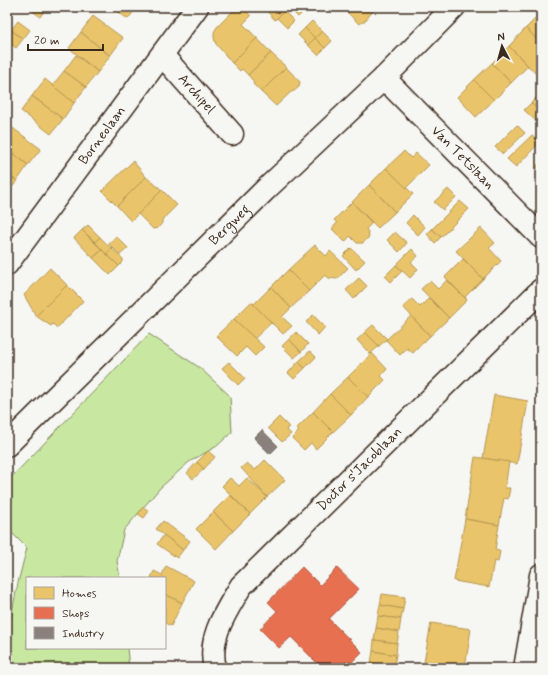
<svg xmlns="http://www.w3.org/2000/svg" width="548" height="675" font-family="Mynerve,sans-serif">
<style>
.green{fill:#c8e8a1;stroke:#828960}
.homes{fill:#e9c46a;stroke:#b59653}
.shops{fill:#e76f51;stroke:#b35a42}
.industry{fill:#8a817c;stroke:#726760}
.lines{fill:none;stroke-linecap:round;stroke-linejoin:round}
.minor-casing{stroke:#3b2a1e;stroke-width:25}
.minor{stroke:#f6f6f2;stroke-width:22}
.labels{text-anchor:middle;dominant-baseline:central;stroke-width:4;stroke-linejoin:round;paint-order:stroke}
.street-label{font-size:14px;fill:#3b2a1e;stroke:#f6f6f2}
</style>
<rect width="100%" height="100%" fill="#f6f6f2"/>
<filter id="ink" filterUnits="userSpaceOnUse"><feTurbulence type="fractalNoise" baseFrequency=".025" numOctaves="2"/><feDisplacementMap in="SourceGraphic" scale="8" xChannelSelector="R" yChannelSelector="G"/><feConvolveMatrix kernelMatrix="1 2 1 2 8 2 1 2 1" color-interpolation-filters="sRGB"/></filter>
<g filter="url(#ink)">
<path class="green" d="M149,334L200,368L230,396L232,432L217,446L189,462L160,488L124,530L117,561L120,578H27V648H127L129,668H7C7,627 16,588 27,548L7,528V482Z"/>
<g class="homes">
<path d="M28,7H45L46,8L40,17Z"/>
<path d="M111,7H137L128,19Z"/>
<path d="M237,7H242L251,16L243,24L257,38L232,63L216,44L214,38V32L217,27Z"/>
<path d="M267,7H280L284,11L275,20L265,9Z"/>
<path d="M288,7H302L305,10L298,17Z"/>
<path d="M346,7H376L365,21L359,24L344,9Z"/>
<path d="M284,11L294,21L287,28L277,18L275,20Z"/>
<path d="M541,13V44L526,28Z"/>
<path d="M93,16L123,38L110,56L81,32Z"/>
<path d="M18,21L30,30L23,39L11,30Z"/>
<path d="M312,21L322,31L315,38L305,28Z"/>
<path d="M305,28L315,38L308,45L298,35Z"/>
<path d="M526,28L541,44V69L536,74L509,46Z"/>
<path d="M11,30L23,39L16,48L7,41V36Z"/>
<path d="M322,31L332,41L325,48L315,38Z"/>
<path d="M81,32L110,56L98,72L69,48Z"/>
<path d="M257,38L271,53L248,75L242,69L240,71L232,63Z"/>
<path d="M315,38L325,48L318,55L308,45Z"/>
<path d="M509,46L528,66L511,83L492,63Z"/>
<path d="M271,53L286,67L261,92L253,84L254,82L248,75Z"/>
<path d="M76,55L98,72L86,87L64,71Z"/>
<path d="M492,63L511,83L494,100L474,80Z"/>
<path d="M286,67L300,82L299,87L294,91L291,92L276,106L261,92Z"/>
<path d="M64,71L86,87L74,103L52,86Z"/>
<path d="M45,79L74,103L63,119L32,96Z"/>
<path d="M474,80L494,100L476,117L457,97Z"/>
<path d="M32,96L63,119L51,134L21,111Z"/>
<path d="M537,97L541,100V113L531,103Z"/>
<path d="M531,103L541,113V116L536,121L524,110Z"/>
<path d="M517,125L525,133L503,154L495,147Z"/>
<path d="M10,126L41,149L28,165L7,149V130Z"/>
<path d="M532,135L540,142L516,167L507,159Z"/>
<path d="M7,149L28,165L17,181L7,174Z"/>
<path d="M404,151L411,158L416,153L429,165L406,188L386,168Z"/>
<path d="M133,161L146,177L117,206L102,191Z"/>
<path d="M541,161V172L536,167Z"/>
<path d="M386,168L413,194L395,212L369,185Z"/>
<path d="M7,174L17,181L7,194Z"/>
<path d="M146,177L162,190L131,221L117,206Z"/>
<path d="M369,185L395,212L378,228L352,202Z"/>
<path d="M448,189L456,197L443,210L434,202Z"/>
<path d="M162,190L177,205L162,220V223L158,228L153,229L138,214Z"/>
<path d="M460,201L469,209L441,237L432,229Z"/>
<path d="M352,202L372,223L366,229L368,232L369,237L363,243H357L350,236L345,242L332,229L337,223L334,220Z"/>
<path d="M413,215L425,227L418,235L406,223Z"/>
<path d="M88,225L100,237L95,242L82,230Z"/>
<path d="M481,228L495,243L489,248L501,261L483,279L456,251Z"/>
<path d="M432,229L441,237L435,243L427,234Z"/>
<path d="M82,230L102,250L93,258L74,238Z"/>
<path d="M395,232L407,243L399,252L387,240Z"/>
<path d="M116,236L128,248L120,255L109,244Z"/>
<path d="M100,237L112,249L106,254L95,242Z"/>
<path d="M315,245L326,256L330,251L348,268L337,279L329,278L325,275L309,291L288,270Z"/>
<path d="M351,248L365,261L356,270L343,256Z"/>
<path d="M112,249L123,259V262L119,266L106,254Z"/>
<path d="M412,249L418,256L411,262L418,269L410,278L396,265Z"/>
<path d="M102,250L119,266L110,275L93,258Z"/>
<path d="M463,259L483,279L465,297L467,300L445,277Z"/>
<path d="M396,265L402,271L391,282L385,276Z"/>
<path d="M50,268L67,285L36,316L24,295Z"/>
<path d="M288,270L309,291L291,308L271,287Z"/>
<path d="M359,278L367,286L354,299L346,290Z"/>
<path d="M447,280L467,300L449,318L421,289L430,281L438,289Z"/>
<path d="M67,285L83,301L57,328L53,324L51,326L36,316Z"/>
<path d="M271,287L291,308L282,317L292,326L283,334L251,302L254,304Z"/>
<path d="M429,298L449,318L430,336L403,307L412,299L420,307Z"/>
<path d="M251,302L274,325L271,323L254,339L234,319Z"/>
<path d="M313,315L325,327L318,335L306,322Z"/>
<path d="M411,316L430,336L413,353L407,348L400,355L386,340Z"/>
<path d="M234,319L264,347L255,356L246,347L237,356L216,336Z"/>
<path d="M373,325L387,339L379,346L365,332Z"/>
<path d="M296,332L308,344L301,352L289,339Z"/>
<path d="M365,332L379,346L370,354L357,340Z"/>
<path d="M289,339L301,352L294,358L282,346Z"/>
<path d="M310,351L316,357L305,368L298,362Z"/>
<path d="M372,353L387,369L381,376L385,380L368,397L348,377Z"/>
<path d="M229,362L245,378L238,385L222,368Z"/>
<path d="M298,362L305,368L294,379L288,373Z"/>
<path d="M348,377L368,397L351,415L330,394Z"/>
<path d="M330,394L351,415L333,432L313,412Z"/>
<path d="M494,395L528,401L517,464L483,458Z"/>
<path d="M313,412L333,432L316,449L311,443L304,450L292,438L299,431L296,429Z"/>
<path d="M279,417L289,427L286,429L291,434L282,442L268,428Z"/>
<path d="M208,451L215,457L204,469L197,462Z"/>
<path d="M475,457L509,462L505,488H510L508,499L504,498L499,525L465,519Z"/>
<path d="M265,460L285,480L267,497L241,468L247,463L255,470Z"/>
<path d="M197,462L204,469L193,479L187,473Z"/>
<path d="M230,478L239,486L247,478L267,497L250,514L222,486Z"/>
<path d="M230,495L250,514L233,531L213,512Z"/>
<path d="M143,507L149,511L144,518L138,514Z"/>
<path d="M213,512L233,531L216,549L196,529Z"/>
<path d="M465,519L499,525L495,550L500,551L498,562L494,561L489,587L454,581Z"/>
<path d="M163,521L190,541L183,550L156,529Z"/>
<path d="M164,535L183,550L177,558L157,544Z"/>
<path d="M166,566L194,581L182,603L165,594V578H151L154,571L162,575Z"/>
<path d="M165,594L182,603L171,626L165,623Z"/>
<path d="M382,594L405,597L403,609L380,605Z"/>
<path d="M380,605L403,609L401,619L378,616Z"/>
<path d="M378,616L401,619L399,632L376,628Z"/>
<path d="M431,623L471,629L465,668H423Z"/>
<path d="M376,628L399,632L397,643L374,640Z"/>
<path d="M374,640L397,643L396,655L373,651Z"/>
<path d="M373,651L396,655L394,666L371,663Z"/>
<path d="M371,663L394,666V668H370Z"/>
</g>
<path class="shops" d="M302,567L320,585L337,568L359,589L329,619L362,652L349,665L347,662L341,668H322L291,637L279,648L260,629L277,611L268,602Z"/>
<path class="industry" d="M262,430L278,446L270,454L254,438Z"/>
<g class="lines">
<defs>
<g id="minor">
<path id="s1" d="M162,55L232,134"/>
<path id="s2" d="M384,78L541,237"/>
<path id="s3" d="M7,264L197,7"/>
<path id="s4" d="M7,445L265,190L384,78L454,7"/>
<path id="s5" d="M215,668C207,638 227,610 241,586L541,290"/>
<path d="M525,668L541,575"/>
</g>
</defs>
<use href="#minor" class="minor-casing"/>
<use href="#minor" class="minor"/>
</g>
</g>
<g class="labels">
<g class="street-label">
<text stroke="none"><textPath href="#s1" startOffset="52">Archipel</textPath></text>
<text stroke="none"><textPath href="#s3" startOffset="160">Borneolaan</textPath></text>
<text stroke="none"><textPath href="#s2" startOffset="112">Van Tetslaan</textPath></text>
<text stroke="none"><textPath href="#s4" startOffset="313">Bergweg</textPath></text>
<text stroke="none"><textPath href="#s5" startOffset="255">Doctor s'Jacoblaan</textPath></text>
</g>
</g>
<rect width="548" height="675" fill="none" stroke="#f6f6f2" stroke-width="24"/>
<rect x="12" y="12" width="524" height="651" fill="none" stroke="#3b2a1e" stroke-width="1.5" filter="url(#ink)"/>
<rect x="26" y="577" width="140" height="72" fill="#f6f6f2" stroke="#aba49d"/>
<rect x="34" y="587" width="20" height="12" fill="#e9c46a" stroke="#aba49d"/>
<text x="62" y="597" font-size="12" fill="#3b2a1e">Homes</text>
<rect x="34" y="607" width="20" height="12" fill="#e76f51" stroke="#aba49d"/>
<text x="62" y="617" font-size="12" fill="#3b2a1e">Shops</text>
<rect x="34" y="627" width="20" height="12" fill="#8a817c" stroke="#aba49d"/>
<text x="62" y="637" font-size="12" fill="#3b2a1e">Industry</text>
<g transform="translate(502 46) rotate(354)" stroke="#f6f6f2" stroke-width="3" paint-order="stroke">
<path d="M0-3L7 15L0 10L-7 15Z" fill="#3b2a1e"/>
<text y="-6" font-size="11" font-weight="bold" text-anchor="middle" fill="#3b2a1e">N</text>
</g>
<path d="M28 44v6h75v-6" fill="none" stroke="#3b2a1e" stroke-width="2"/>
<text x="34" y="44" font-size="12" fill="#3b2a1e" stroke="#f6f6f2" stroke-width="3" paint-order="stroke">20 m</text>
</svg>
